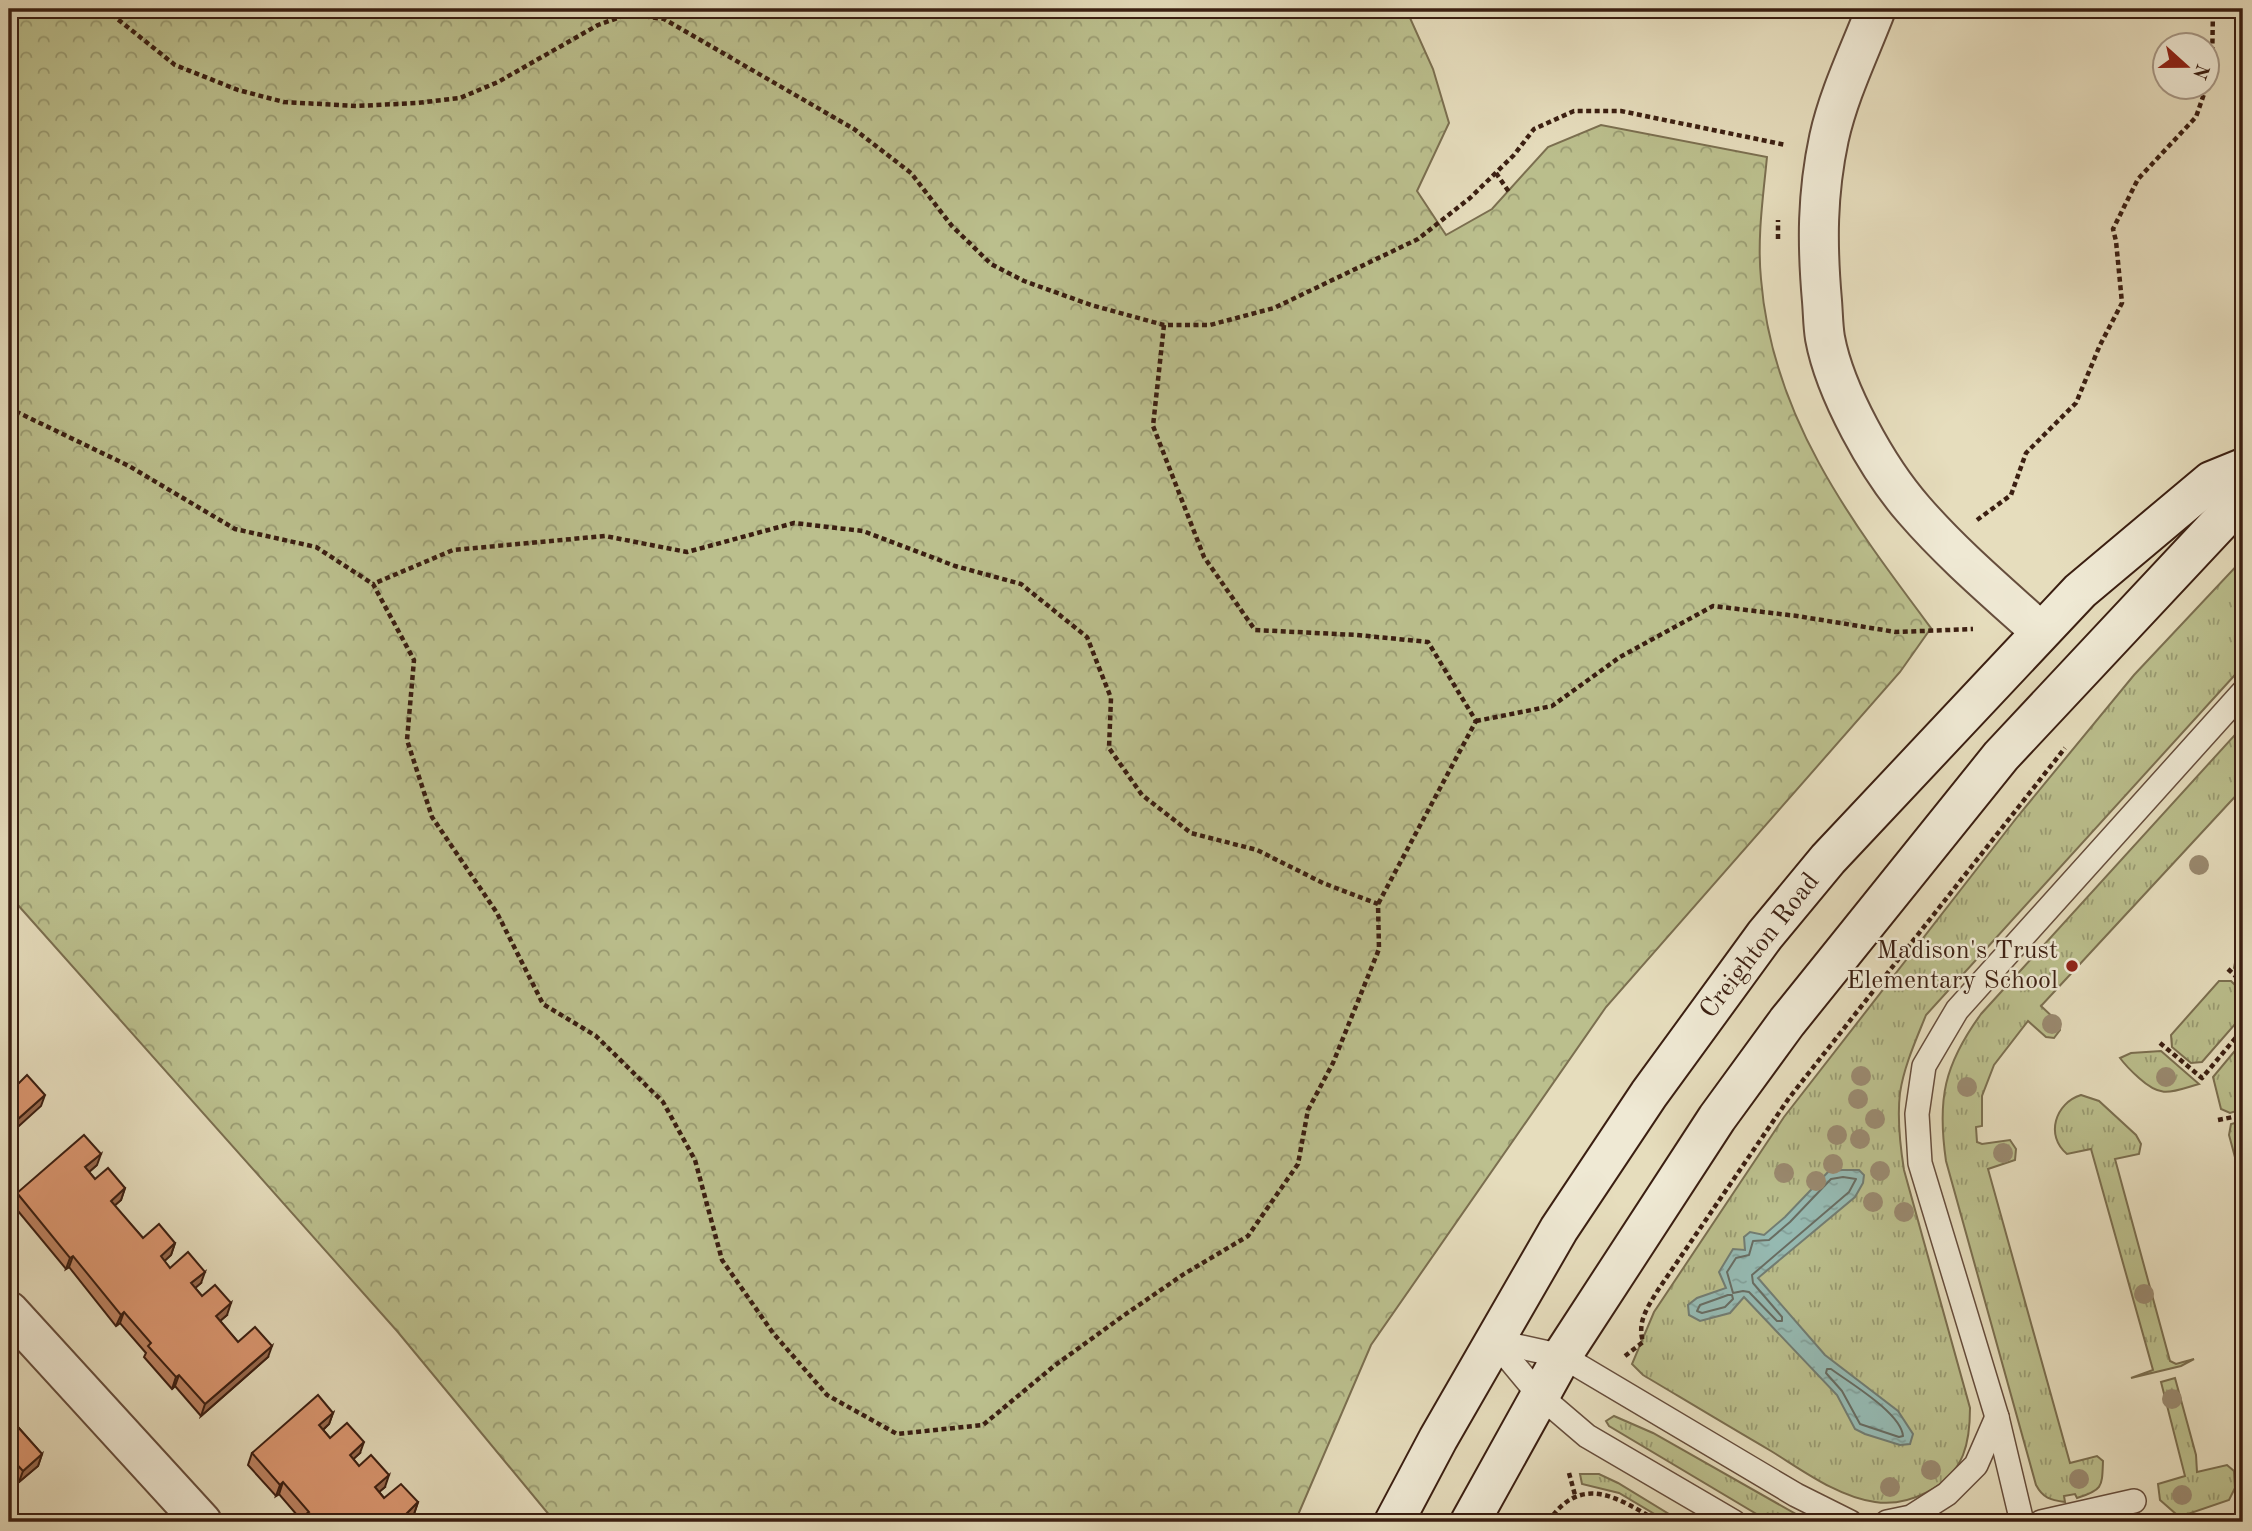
<svg xmlns="http://www.w3.org/2000/svg" width="2252" height="1531" font-family="'Old Standard TT',serif">
<style>
.grass{fill:url(#grass-tufts);stroke:#7b6f50;stroke-width:2}
.forest{fill:url(#forest-crowns);stroke:#7b6f50;stroke-width:2}
.water{fill:url(#water-ripples);stroke:#727d73;stroke-width:2}
.lines{fill:none;stroke-linecap:round;stroke-linejoin:round}
.shore{stroke:#686d63;stroke-width:2}
.lane-casing{stroke:#664e3d;stroke-width:26}
.street-casing{stroke:#664e3d;stroke-width:42}
.secondary-casing{stroke:#3b1f12;stroke-width:42}
.path{stroke:#3b1f12;stroke-width:4.5;stroke-dasharray:5 3.5;stroke-linecap:butt}
.lane{stroke:#efe9d4;stroke-width:23}
.street{stroke:#efe9d4;stroke-width:38}
.secondary{stroke:#efe9d4;stroke-width:38}
.tree{fill:#9a8a70}
.wall{fill:#bc8261;stroke:#3b1f12;stroke-width:2}
.shaded-wall{fill:#996a4f;stroke:#3b1f12;stroke-width:2}
.building{fill:#db9771;stroke:#3b1f12;stroke-width:2}
.poi-dot{fill:#8f2418;stroke:#efe9d4;stroke-width:2.5}
.labels{text-anchor:middle;dominant-baseline:central;stroke-width:5;stroke-linejoin:round;paint-order:stroke}
.street-label{font-size:26px;fill:#3b1f12;stroke:#efe9d4}
.poi-label{font-size:26px;fill:#3b1f12;stroke:#efe9d4;text-anchor:end}
</style>
<defs>
<pattern id="grass-tufts" width="24" height="20" patternUnits="userSpaceOnUse" patternTransform="scale(1.75)"><rect width="24" height="20" fill="#bbbf8d"/><path d="M3 7l-1-3M5 7V3M7 7l1-3M15 17l-1-3M17 17v-4M19 17l1-3" fill="none" stroke="#999b72"/></pattern>
<pattern id="forest-crowns" width="20" height="18" patternUnits="userSpaceOnUse" patternTransform="scale(1.75)"><rect width="20" height="18" fill="#bbbf8d"/><path d="M2 6a3 3 0 1 1 6 0M12 15a3 3 0 1 1 6 0" fill="none" stroke="#999b72"/></pattern>
<pattern id="water-ripples" width="26" height="14" patternUnits="userSpaceOnUse" patternTransform="scale(1.75)"><rect width="26" height="14" fill="#96bbb4"/><path d="M2 4q2-2 4 0t4 0M15 11q2-2 4 0t4 0" fill="none" stroke="#82a09a"/></pattern>
</defs>
<rect width="100%" height="100%" fill="#e6ddbd"/>
<filter id="stains"><feTurbulence type="fractalNoise" baseFrequency=".00286" numOctaves="4"/><feColorMatrix values="0 0 0 0 .2 0 0 0 0 .09 0 0 0 0 .02 0 0 0 .5 -.17"/></filter>
<radialGradient id="worn" r=".72"><stop offset=".6" stop-color="#630" stop-opacity="0"/><stop offset="1" stop-color="#630" stop-opacity=".3"/></radialGradient>
<g class="grass">
<path d="M2243,559V666L1926,1015C1916,1040 1904,1066 1900,1093C1897,1118 1900,1145 1904,1170L1970,1408C1970,1424 1969,1440 1963,1455C1950,1487 1908,1507 1875,1502C1838,1497 1802,1470 1771,1451C1728,1426 1685,1400 1643,1375L1632,1364L1654,1312L1784,1117L2018,816L2134,675Z"/>
<path d="M2243,726V788L2041,1006L2058,1022L2060,1030L2054,1038L2046,1037L2028,1021L1994,1065L1982,1096V1126L1976,1127L1977,1142L1982,1144L2010,1140L2016,1149L2015,1160L1988,1169L2070,1463L2097,1456L2103,1461C2102,1487 2103,1490 2077,1498L2075,1494L2064,1496L2065,1502C2050,1500 2043,1498 2036,1485L1946,1161C1937,1099 1944,1065 1981,1014Z"/>
<path d="M2243,935V977L2234,968L2239,942Z"/>
<path d="M2219,981H2231L2243,993V1015L2202,1062L2191,1063L2172,1047L2171,1035Z"/>
<path d="M2243,1041V1109L2230,1113L2221,1109L2213,1077Z"/>
<path d="M2161,1051L2199,1084C2171,1092 2162,1099 2139,1078C2131,1071 2126,1066 2120,1058L2131,1053Z"/>
<path d="M2081,1095L2099,1101L2136,1135L2141,1144L2139,1154L2115,1159L2170,1361L2176,1364L2194,1359L2181,1366L2131,1378L2153,1370L2091,1149L2067,1154C2045,1136 2055,1103 2081,1095Z"/>
<path d="M2243,1121V1187L2229,1135L2231,1124Z"/>
<path d="M2175,1378L2196,1455L2197,1472L2227,1465L2234,1471L2235,1488L2229,1500L2185,1515L2176,1514L2160,1500L2158,1484L2185,1476L2161,1382Z"/>
<path d="M1614,1416L1653,1433L1810,1522H1770L1609,1426L1606,1421Z"/>
<path d="M1580,1474H1599L1618,1483L1682,1522H1668L1619,1493L1582,1484Z"/>
</g>
<path class="forest" d="M9,9H1406L1433,69L1449,123L1417,191L1446,235L1492,209L1548,147L1601,125L1767,157C1763,198 1757,238 1761,279C1772,417 1851,521 1931,628L1900,672L1606,1007L1371,1345L1295,1522H555L397,1331L9,895Z"/>
<path class="water" d="M1842,1170H1859L1864,1175L1863,1183L1855,1197L1758,1278L1825,1355L1898,1411L1913,1434L1910,1444L1900,1445L1865,1434L1855,1429L1837,1395L1744,1297L1730,1313L1700,1321L1689,1315L1688,1305L1697,1298L1726,1288L1719,1272L1733,1249L1745,1250L1744,1237L1750,1232L1764,1235L1785,1217L1828,1172Z"/>
<g class="lines">
<g class="shore">
<path d="M1843,1177L1856,1179L1849,1192L1752,1275L1753,1283L1782,1317V1321H1777L1749,1292L1743,1291L1733,1293L1727,1272L1736,1258L1749,1255L1753,1241L1769,1240L1790,1222L1831,1179Z"/>
<path d="M1728,1295H1732L1733,1299L1725,1307L1702,1313L1697,1311L1700,1305Z"/>
<path d="M1827,1369H1831C1850,1383 1901,1413 1903,1436L1899,1437L1860,1424L1842,1391L1826,1373Z"/>
</g>
<defs>
<g id="lane">
<path d="M1494,1341L1562,1356L1796,1495L1850,1522"/>
<path d="M1494,1341L1539,1395L1587,1436L1734,1522"/>
<path d="M1887,1522L1911,1517L1947,1494L1976,1465L1997,1417"/>
<path d="M2022,1522L1997,1417L1920,1163L1917,1114L1924,1066L1957,1010L2243,692"/>
<path d="M2041,1522L2134,1501"/>
</g>
<g id="street">
<path d="M1876,9C1860,51 1839,93 1829,138C1817,194 1817,244 1822,301C1823,313 1823,326 1825,338C1835,392 1878,469 1914,510C1952,554 1997,592 2040,631"/>
<path d="M9,1311L202,1522"/>
</g>
<g id="secondary">
<path d="M1394,1522L1438,1439L1559,1229L1649,1094L1765,935L1828,859L2080,591L2211,481L2243,468"/>
<path d="M1470,1522L1562,1356L1717,1118L1787,1022L2001,756L2238,503L2243,490"/>
</g>
</defs>
<use href="#lane" class="lane-casing"/>
<use href="#street" class="street-casing"/>
<use href="#secondary" class="secondary-casing"/>
<g class="path">
<path d="M105,9L175,65L238,90L284,102L356,106L417,103L460,98L498,82L598,25L629,14L664,19L854,129L911,173L952,226L991,264L1024,281L1091,305L1164,325H1210L1274,308L1418,239L1470,198L1514,155L1534,129L1574,111H1621L1786,145"/>
<path d="M2206,85L2212,68L2213,9"/>
<path d="M1496,173L1509,192"/>
<path d="M1778,239V220"/>
<path d="M1164,325L1153,426L1204,557L1255,630L1357,635L1428,642L1476,721L1378,904"/>
<path d="M9,406L17,412L129,466L235,529L316,547L373,584L414,660L407,740L432,817L497,913L543,1004L596,1036L663,1102L695,1160L722,1260L773,1333L827,1395L897,1434L983,1425L1054,1366L1123,1316L1184,1274L1248,1236L1298,1164L1308,1110L1333,1063L1379,949L1378,904L1323,883L1257,850L1191,833L1142,795L1109,748L1111,698L1087,637L1021,584L955,566L863,531L794,523L687,552L605,536L453,550L373,584"/>
<path d="M1977,520L2011,495L2026,453L2076,403L2100,345L2122,303L2116,241L2113,229L2138,179L2196,117L2206,88"/>
<path d="M1476,721L1552,706L1620,657L1713,606L1797,616L1896,632L1973,629"/>
<path d="M2228,969L2243,983"/>
<path d="M2160,1043L2202,1078L2243,1029"/>
<path d="M2218,1120L2243,1115"/>
<path d="M2240,1351L2243,1349"/>
<path d="M1625,1356L1643,1342C1637,1322 1647,1308 1658,1290L1789,1098L2065,748"/>
<path d="M1569,1473L1575,1495"/>
<path d="M1548,1522C1581,1473 1617,1497 1659,1522"/>
</g>
<use href="#lane" class="lane"/>
<use href="#street" class="street"/>
<use href="#secondary" class="secondary"/>
</g>
<g class="tree">
<circle cx="2199" cy="865" r="10"/>
<circle cx="2052" cy="1024" r="10"/>
<circle cx="1861" cy="1076" r="10"/>
<circle cx="2166" cy="1077" r="10"/>
<circle cx="1967" cy="1087" r="10"/>
<circle cx="1858" cy="1099" r="10"/>
<circle cx="1875" cy="1119" r="10"/>
<circle cx="1837" cy="1135" r="10"/>
<circle cx="1860" cy="1139" r="10"/>
<circle cx="2003" cy="1153" r="10"/>
<circle cx="1833" cy="1164" r="10"/>
<circle cx="1880" cy="1171" r="10"/>
<circle cx="1784" cy="1173" r="10"/>
<circle cx="1816" cy="1181" r="10"/>
<circle cx="1873" cy="1202" r="10"/>
<circle cx="1904" cy="1212" r="10"/>
<circle cx="2144" cy="1294" r="10"/>
<circle cx="2172" cy="1399" r="10"/>
<circle cx="1931" cy="1470" r="10"/>
<circle cx="2079" cy="1479" r="10"/>
<circle cx="1890" cy="1487" r="10"/>
<circle cx="2182" cy="1495" r="10"/>
</g>
<g class="wall">
<path d="M97,1165L89,1172L95,1179L125,1188L121,1200L114,1206L143,1238L175,1243L171,1255L164,1261L170,1268L201,1283L195,1288L202,1296L227,1315L220,1321L238,1342L268,1357L201,1416L175,1386L172,1389L144,1357L146,1353L120,1323L116,1326L69,1267L66,1269L13,1205L17,1193Z"/>
<path d="M333,1413L329,1424L323,1430L330,1438L360,1453L353,1459L359,1466L385,1487L379,1492L384,1498L418,1502L414,1514L408,1519L411,1522H303L279,1494L276,1496L248,1465L252,1453Z"/>
<path d="M9,1417L42,1454L38,1466L19,1482L9,1472Z"/>
</g>
<g class="shaded-wall">
<path d="M45,1095L41,1106L9,1135V1127Z"/>
<path d="M101,1154L97,1165L81,1179L85,1167Z"/>
<path d="M125,1188L121,1200L106,1213L111,1201Z"/>
<path d="M175,1243L171,1255L157,1268L161,1256Z"/>
<path d="M73,1256L69,1267L66,1269L70,1258Z"/>
<path d="M205,1272L201,1283L187,1295L191,1283Z"/>
<path d="M231,1303L227,1315L212,1328L216,1316Z"/>
<path d="M124,1312L120,1323L116,1326L121,1315Z"/>
<path d="M272,1346L268,1357L201,1416L205,1404Z"/>
<path d="M179,1375L175,1386L172,1389L176,1377Z"/>
<path d="M333,1413L329,1424L315,1437L319,1425Z"/>
<path d="M364,1442L360,1453L345,1467L350,1455Z"/>
<path d="M42,1454L38,1466L19,1482L23,1471Z"/>
<path d="M389,1475L385,1487L371,1499L375,1487Z"/>
<path d="M283,1482L279,1494L276,1496L280,1485Z"/>
<path d="M418,1502L414,1514L405,1522V1515Z"/>
</g>
<g class="building">
<path d="M27,1075L45,1095L9,1127V1084L13,1089Z"/>
<path d="M84,1135L101,1154L85,1167L95,1179L108,1168L125,1188L111,1201L143,1238L159,1224L175,1243L161,1256L170,1268L188,1252L205,1272L191,1283L202,1296L215,1285L231,1303L216,1316L238,1342L255,1327L272,1346L205,1404L179,1375L176,1377L148,1346L151,1343L124,1312L121,1315L73,1256L70,1258L17,1193Z"/>
<path d="M318,1395L333,1413L319,1425L330,1438L347,1423L364,1442L350,1455L359,1466L371,1455L389,1475L375,1487L384,1498L401,1484L418,1502L405,1515L411,1522H313L306,1514L309,1512L283,1482L280,1485L252,1453Z"/>
<path d="M9,1417L42,1454L23,1471L10,1457L9,1458Z"/>
<path d="M425,1515L431,1522H417Z"/>
</g>
<circle class="poi-dot" cx="2072" cy="966" r="7"/>
<g class="labels">
<g class="street-label">
<text transform="translate(1760 946) rotate(-52)">Creighton Road</text>
</g>
<g class="poi-label">
<text x="2058" y="951">Madison's Trust<tspan x="2058" dy="30">Elementary School</tspan></text>
</g>
</g>
<rect width="2252" height="1531" fill="none" stroke="#e6ddbd" stroke-width="35"/>
<rect x="10" y="10" width="2231" height="1510" fill="none" stroke="#3b1f12" stroke-width="3.5"/>
<rect x="18" y="18" width="2217" height="1496" fill="none" stroke="#3b1f12" stroke-width="2"/>
<g transform="translate(2186 66) rotate(111)"><circle r="33" fill="#efe9d4" stroke="#a79886" stroke-width="2"/>
<path d="M0-5L12 26L0 18L-12 26Z" fill="#8f2418"/>
<text y="-10" font-size="19" font-weight="bold" text-anchor="middle" fill="#3b1f12">N</text>
</g>
<rect width="100%" height="100%" filter="url(#stains)"/>
<rect width="100%" height="100%" fill="url(#worn)"/>
</svg>
